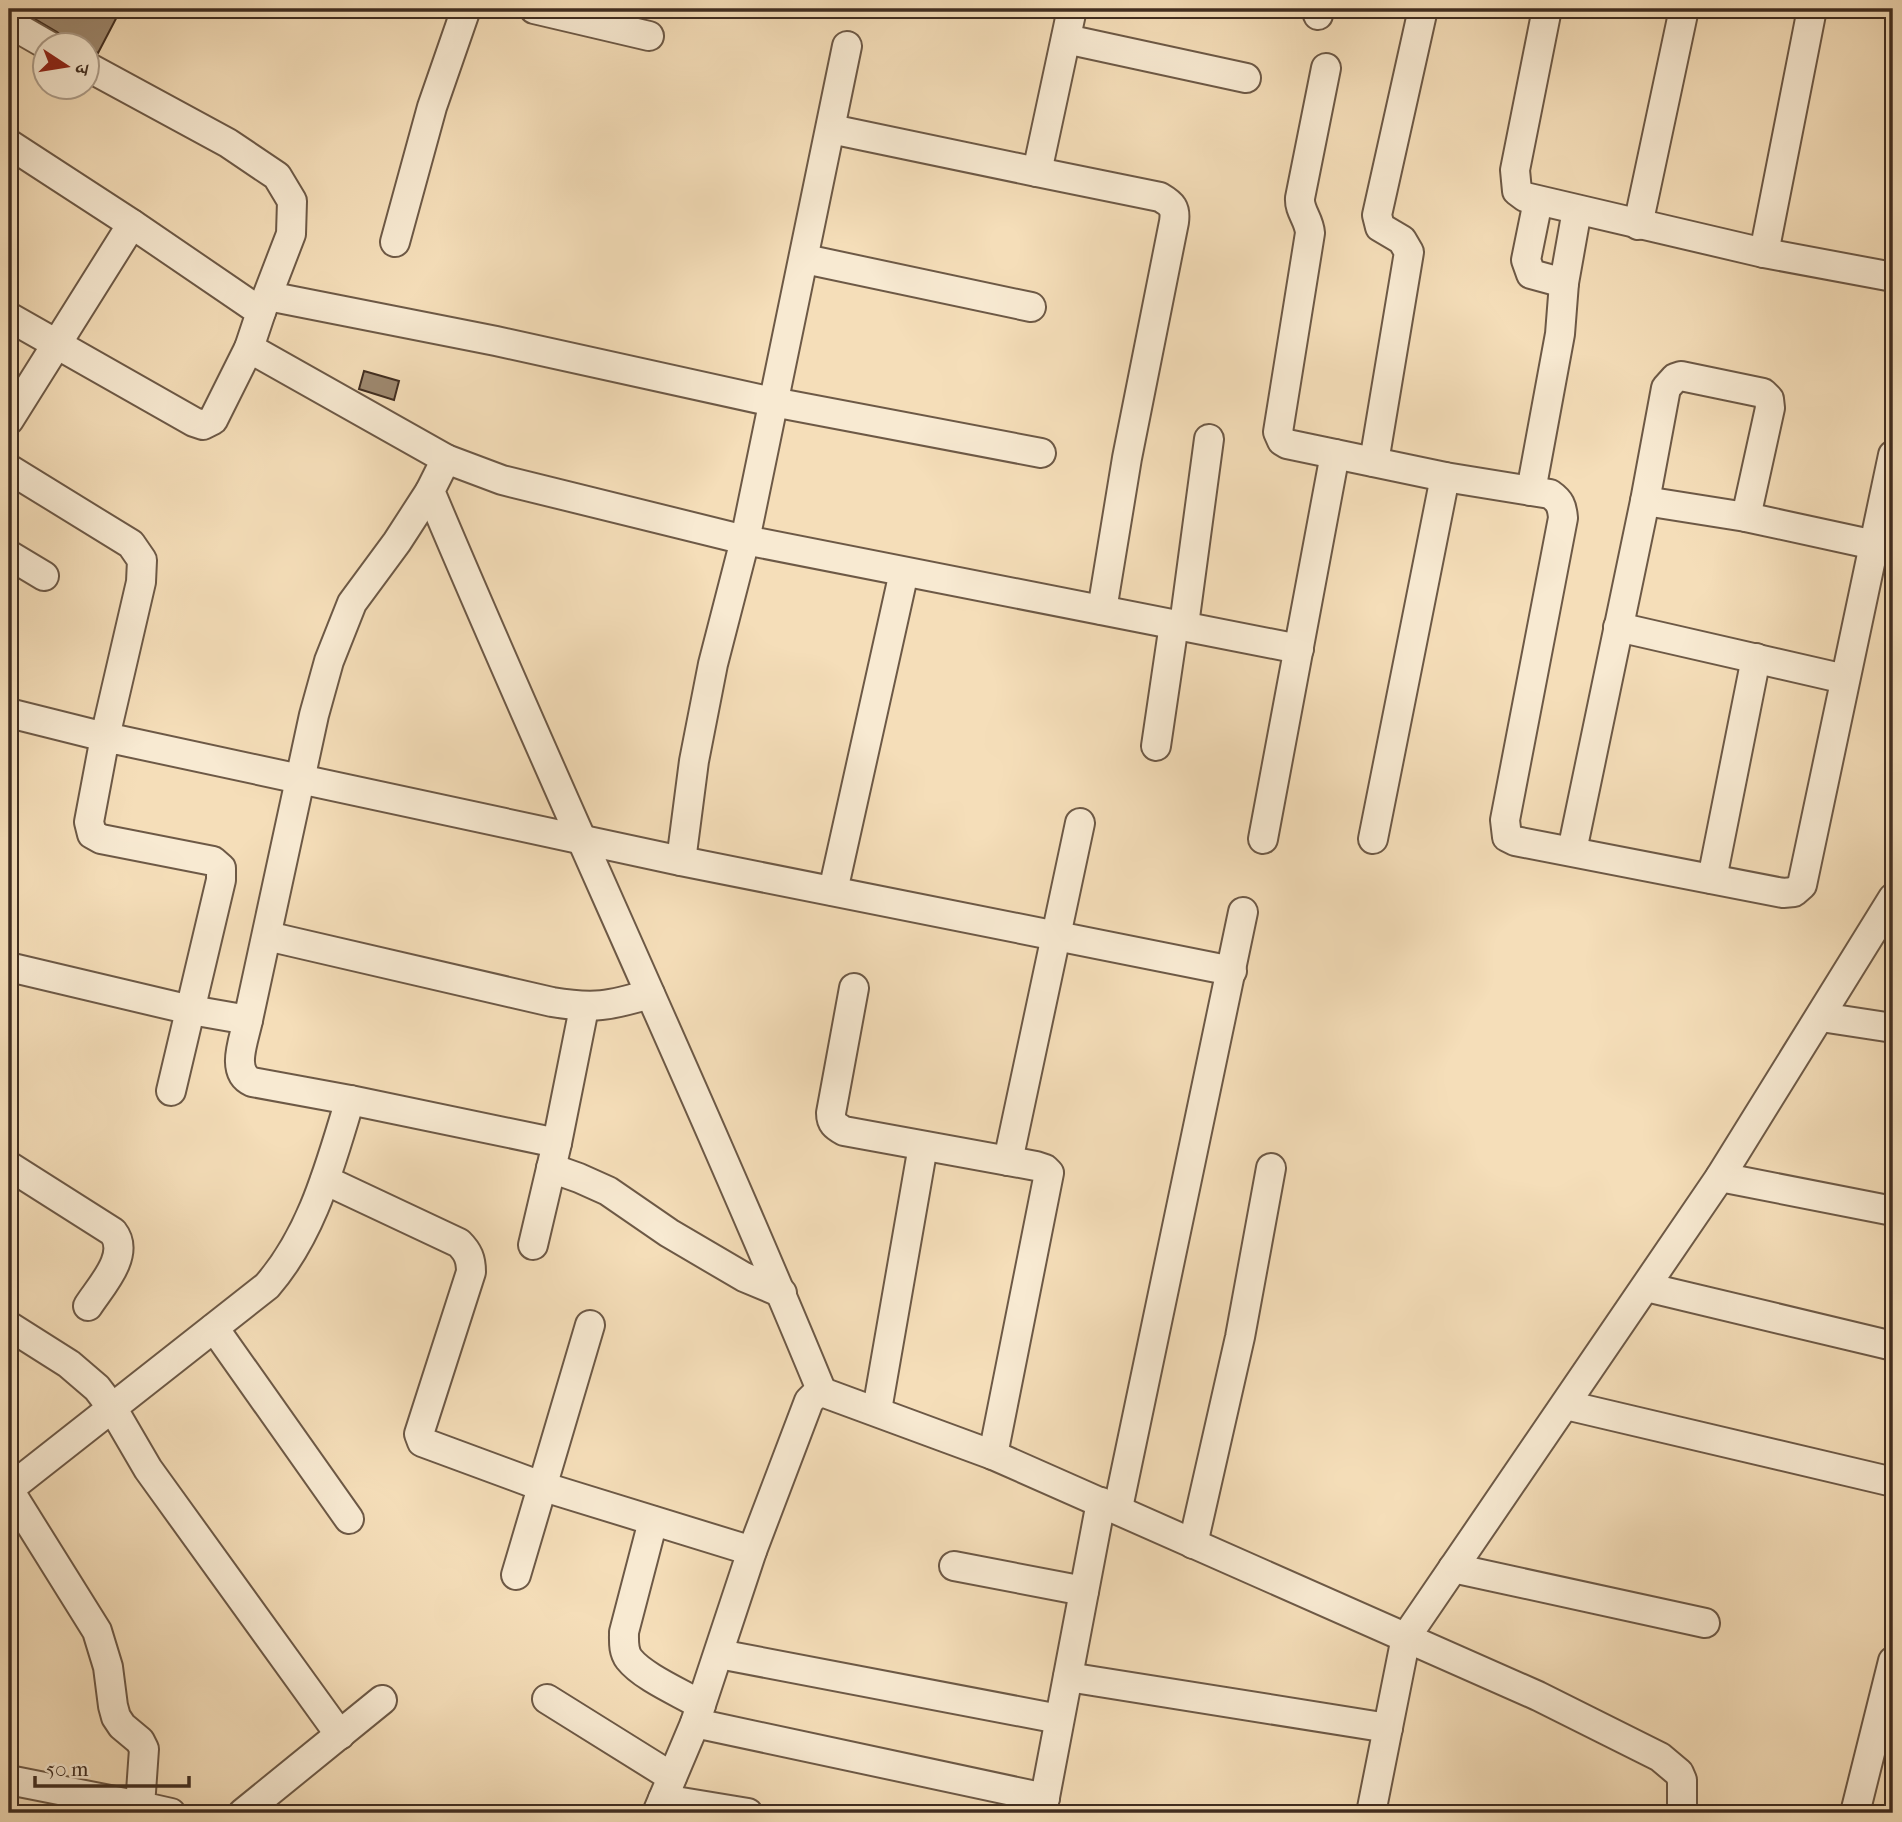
<svg xmlns="http://www.w3.org/2000/svg" width="1902" height="1822" font-family="'IM FELL French Canon','Noto Serif Devanagari',serif">
<style>
.building{fill:#9e8970;stroke:#402d20;stroke-width:2}
.lines{fill:none;stroke-linecap:round;stroke-linejoin:round}
.minor-casing{stroke:#6d5946;stroke-width:32}
.minor{stroke:#f8ead2;stroke-width:28}
</style>
<rect width="100%" height="100%" fill="#f5deb9"/>
<filter id="stains"><feTurbulence type="fractalNoise" baseFrequency=".00286" numOctaves="4"/><feColorMatrix values="0 0 0 0 .2 0 0 0 0 .09 0 0 0 0 .02 0 0 0 .5 -.17"/></filter>
<radialGradient id="worn" r=".72"><stop offset=".6" stop-color="#630" stop-opacity="0"/><stop offset="1" stop-color="#630" stop-opacity=".3"/></radialGradient>
<g class="building">
<path d="M18,9H121L98,53L88,50V46H66L63,37L57,32Z"/>
<path d="M364,371L399,381L394,400L359,389Z"/>
</g>
<g class="lines">
<defs>
<g id="minor">
<path d="M534,9L649,36"/>
<path d="M1547,9L1515,170L1517,191L1525,197L1764,253L1893,277"/>
<path d="M1318,15L1319,9"/>
<path d="M9,23L49,46"/>
<path d="M1066,39L1246,78"/>
<path d="M88,67L228,143L277,176L292,201L291,234L261,312"/>
<path d="M1326,68L1300,198C1299,211 1309,219 1310,233L1278,432L1282,441L1287,444L1445,477L1550,494C1560,501 1562,506 1563,518L1505,820L1507,837L1515,841L1783,893L1794,892L1802,885L1893,455"/>
<path d="M831,129L1037,172L1072,9"/>
<path d="M9,144L132,224L261,312L249,348L446,459L430,491C557,793 697,1089 822,1392"/>
<path d="M1037,172L1160,197C1172,204 1176,208 1174,222L1127,458L1102,610"/>
<path d="M1538,201L1526,260L1531,274L1564,283"/>
<path d="M1638,225L1684,9"/>
<path d="M395,242L432,107L466,9"/>
<path d="M1764,253L1812,9"/>
<path d="M805,259L1031,307"/>
<path d="M268,296L496,341L773,402L1041,453"/>
<path d="M9,317L194,422L203,425L213,420L249,348"/>
<path d="M9,420L132,224"/>
<path d="M446,459L502,480L745,540L1299,649"/>
<path d="M1374,462L1409,252L1402,240L1380,227L1377,215L1423,9"/>
<path d="M9,469L131,544L142,560L141,582L105,737L9,713"/>
<path d="M1531,491L1560,334L1564,283L1577,210"/>
<path d="M1645,501L1746,517L1893,549"/>
<path d="M9,555L44,576"/>
<path d="M1184,625L1209,439"/>
<path d="M1618,627L1845,679"/>
<path d="M1156,746L1174,624"/>
<path d="M1263,839L1335,454"/>
<path d="M1373,839L1445,477"/>
<path d="M1572,851L1645,501L1666,388L1675,378L1681,376L1763,393L1769,399L1770,408L1746,517"/>
<path d="M681,861L694,761L713,664L745,540L847,46"/>
<path d="M1712,879L1756,658"/>
<path d="M833,891L904,572"/>
<path d="M267,936L552,1002C594,1009 609,1006 650,994"/>
<path d="M9,967L191,1010L248,1020L314,715L329,661L352,603L397,542L430,491"/>
<path d="M854,988L831,1113C831,1123 835,1126 844,1131L1036,1166L1045,1169L1049,1173L993,1455"/>
<path d="M1821,1017L1893,1028"/>
<path d="M248,1020C244,1040 230,1072 252,1082L350,1100L557,1143"/>
<path d="M171,1091L221,880V868L213,861L101,839L92,834L89,822L105,737L681,861L1232,971"/>
<path d="M1008,1161L1080,823"/>
<path d="M9,1166L113,1232C131,1255 100,1287 88,1306"/>
<path d="M551,1168L579,1178L608,1191L669,1233L744,1277L782,1293"/>
<path d="M1720,1177L1893,1211"/>
<path d="M325,1180L459,1243C468,1252 471,1259 471,1272L419,1434L422,1442L541,1486L752,1551"/>
<path d="M533,1245L557,1143L584,1008"/>
<path d="M1646,1287L1893,1346"/>
<path d="M9,1326L69,1364L97,1388L113,1409L148,1469L340,1735"/>
<path d="M214,1328L349,1519"/>
<path d="M1566,1405L1893,1482"/>
<path d="M877,1410L923,1146"/>
<path d="M9,1489L267,1286C313,1233 330,1165 350,1100"/>
<path d="M9,1490L97,1631L108,1667L113,1706L116,1717L122,1726L140,1741L144,1749L140,1806L171,1813"/>
<path d="M1118,1508L1243,912"/>
<path d="M653,1521L624,1632C624,1642 623,1651 629,1659C643,1677 681,1693 701,1705"/>
<path d="M1193,1544L1240,1337L1271,1168"/>
<path d="M954,1566L1084,1591"/>
<path d="M1453,1568L1705,1623"/>
<path d="M516,1575L590,1325"/>
<path d="M719,1654L1059,1719"/>
<path d="M1068,1677L1388,1728"/>
<path d="M547,1699L672,1777"/>
<path d="M695,1723L1045,1798"/>
<path d="M9,1780L140,1806"/>
<path d="M663,1799L748,1813"/>
<path d="M243,1813L382,1700"/>
<path d="M657,1813L695,1723L752,1551L809,1401L817,1393L822,1392L993,1455L1538,1696L1660,1757L1679,1773L1682,1780V1813"/>
<path d="M1042,1813L1101,1502"/>
<path d="M1371,1813L1406,1637L1720,1177L1893,898"/>
<path d="M1855,1813L1893,1661"/>
</g>
</defs>
<use href="#minor" class="minor-casing"/>
<use href="#minor" class="minor"/>
</g>
<rect width="1902" height="1822" fill="none" stroke="#f5deb9" stroke-width="35"/>
<rect x="10" y="10" width="1881" height="1801" fill="none" stroke="#402d20" stroke-width="3.5"/>
<rect x="18" y="18" width="1867" height="1787" fill="none" stroke="#402d20" stroke-width="2"/>
<g transform="translate(66 66) rotate(102)"><circle r="33" fill="#f8ead2" stroke="#ae9e8b" stroke-width="2"/>
<path d="M0-5L12 26L0 18L-12 26Z" fill="#8f2418"/>
<text y="-10" font-size="19" font-weight="bold" text-anchor="middle" fill="#402d20">उ</text>
</g>
<path d="M35 1776v10h154v-10" fill="none" stroke="#402d20" stroke-width="3.5"/>
<text x="46" y="1776" font-size="21" fill="#402d20" stroke="#f8ead2" stroke-width="5" paint-order="stroke">50 m</text>
<rect width="100%" height="100%" filter="url(#stains)"/>
<rect width="100%" height="100%" fill="url(#worn)"/>
</svg>
